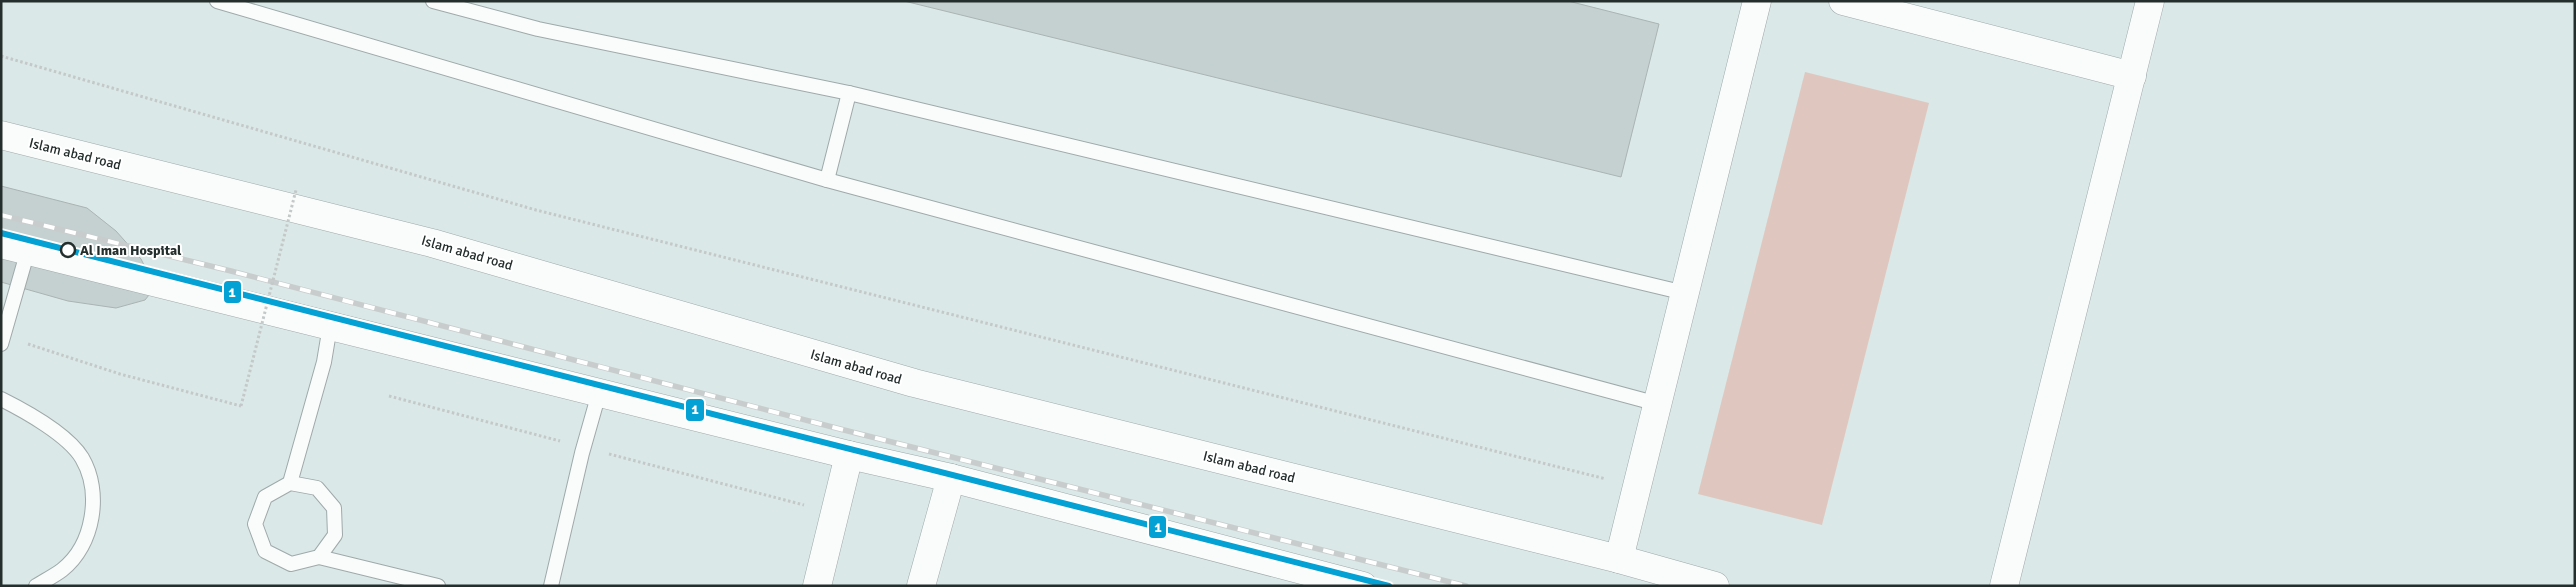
<svg xmlns="http://www.w3.org/2000/svg" width="2576" height="587" font-family="Signika,sans-serif">
<style>
.green{fill:#dfc7bf}
.building{fill:#c5d1d0;stroke:#a9b4b3}
.lines{fill:none;stroke-linecap:round;stroke-linejoin:round}
.lane-casing{stroke:#9fa9a9;stroke-width:16}
.street-casing{stroke:#9fa9a9;stroke-width:29}
.secondary-casing{stroke:#9fa9a9;stroke-width:29}
.path{stroke:#c4c8c8;stroke-width:3;stroke-dasharray:2.5 2.5;stroke-linecap:butt}
.lane{stroke:#f9fcfb;stroke-width:14}
.street{stroke:#f9fcfb;stroke-width:28}
.secondary{stroke:#f9fcfb;stroke-width:28}
.rail-casing{stroke:#c8cccc;stroke-width:5.5}
.rail{stroke:#fff;stroke-width:4;stroke-dasharray:11;stroke-linecap:butt}
.path-bridge{stroke:#c4c8c8;stroke-width:3;stroke-dasharray:2.5 2.5;stroke-linecap:butt}
.metro-1-casing{stroke:#fff;stroke-width:10}
.metro-1{stroke:#04a1d4;stroke-width:6}
.stop-dot{fill:#fff;stroke:#242e2d;stroke-width:2.5}
.labels{text-anchor:middle;dominant-baseline:central;stroke-width:4;stroke-linejoin:round;paint-order:stroke}
.street-label{font-size:14px;fill:#242e2d;stroke:#fff}
.stop-label{font-size:14px;font-weight:bold;fill:#242e2d;stroke:#fff;text-anchor:start}
.line-badge{stroke:#fff;stroke-width:2}
.badge-label{font-size:14px;text-anchor:middle;font-weight:bold;fill:#fff}
</style>
<rect width="100%" height="100%" fill="#dae8e7"/>
<path class="green" d="M1805,72L1929,103L1822,525L1698,494Z"/>
<g class="building">
<path d="M904,1H1568L1659,24L1621,177Z"/>
<path d="M1,186L87,208L116,231L141,259L148,273L149,295L145,300L116,308L68,301L1,282Z"/>
</g>
<g class="lines">
<defs>
<g id="lane">
<path d="M217,1L827,180L1658,404"/>
<path d="M433,1L538,29L849,93L1685,293"/>
<path d="M827,180L849,93"/>
<path d="M1,344L28,250"/>
<path d="M1,399C25,411 68,435 82,458C102,492 94,545 62,570C54,576 44,581 36,586"/>
<path d="M290,483L317,488L334,508L335,535L319,557L291,564L265,551L255,524L265,497Z"/>
<path d="M290,483L324,362L330,326"/>
<path d="M319,557L438,586"/>
<path d="M551,586L582,453L599,393"/>
</g>
<g id="street">
<path d="M1843,1L2132,76"/>
<path d="M1,135L432,243L914,383L1619,559L1715,586"/>
<path d="M1,244L849,455L951,478L1363,586"/>
<path d="M1619,559L1757,1"/>
<path d="M2004,586L2150,1"/>
</g>
<g id="secondary">
<path d="M817,586L849,455"/>
<path d="M921,586L951,478"/>
</g>
</defs>
<use href="#lane" class="lane-casing"/>
<use href="#street" class="street-casing"/>
<use href="#secondary" class="secondary-casing"/>
<g class="path">
<path d="M1,56L536,210L1606,479"/>
<path d="M28,344L120,374L241,406"/>
<path d="M389,396L560,441"/>
<path d="M609,454L804,505"/>
</g>
<use href="#lane" class="lane"/>
<use href="#street" class="street"/>
<use href="#secondary" class="secondary"/>
<defs>
<path id="rail" d="M1,215L231,271L840,429L1466,586"/>
</defs>
<use href="#rail" class="rail-casing"/>
<use href="#rail" class="rail"/>
<path class="path-bridge" d="M241,406L296,190"/>
<defs>
<path id="metro-1" d="M1,233L1389,586"/>
</defs>
<use href="#metro-1" class="metro-1-casing"/>
<use href="#metro-1" class="metro-1"/>
</g>
<circle class="stop-dot" cx="68" cy="250" r="7"/>
<g class="labels">
<g class="street-label">
<text transform="translate(75 154) rotate(14)">Islam abad road</text>
<text transform="translate(467 253) rotate(16)">Islam abad road</text>
<text transform="translate(856 367) rotate(16)">Islam abad road</text>
<text transform="translate(1249 467) rotate(14)">Islam abad road</text>
</g>
<g class="stop-label">
<text x="80" y="250">Al Iman Hospital</text>
</g>
</g>
<g class="line-badge">
<rect x="223" y="280" width="19" height="24" rx="5" fill="#04a1d4"/>
<rect x="685" y="398" width="20" height="24" rx="5" fill="#04a1d4"/>
<rect x="1148" y="515" width="19" height="24" rx="5" fill="#04a1d4"/>
</g>
<g class="badge-label">
<text x="232" y="297">1</text>
<text x="695" y="414">1</text>
<text x="1158" y="532">1</text>
</g>
<rect width="2576" height="587" fill="none" stroke="#242e2d" stroke-width="5"/>
</svg>
